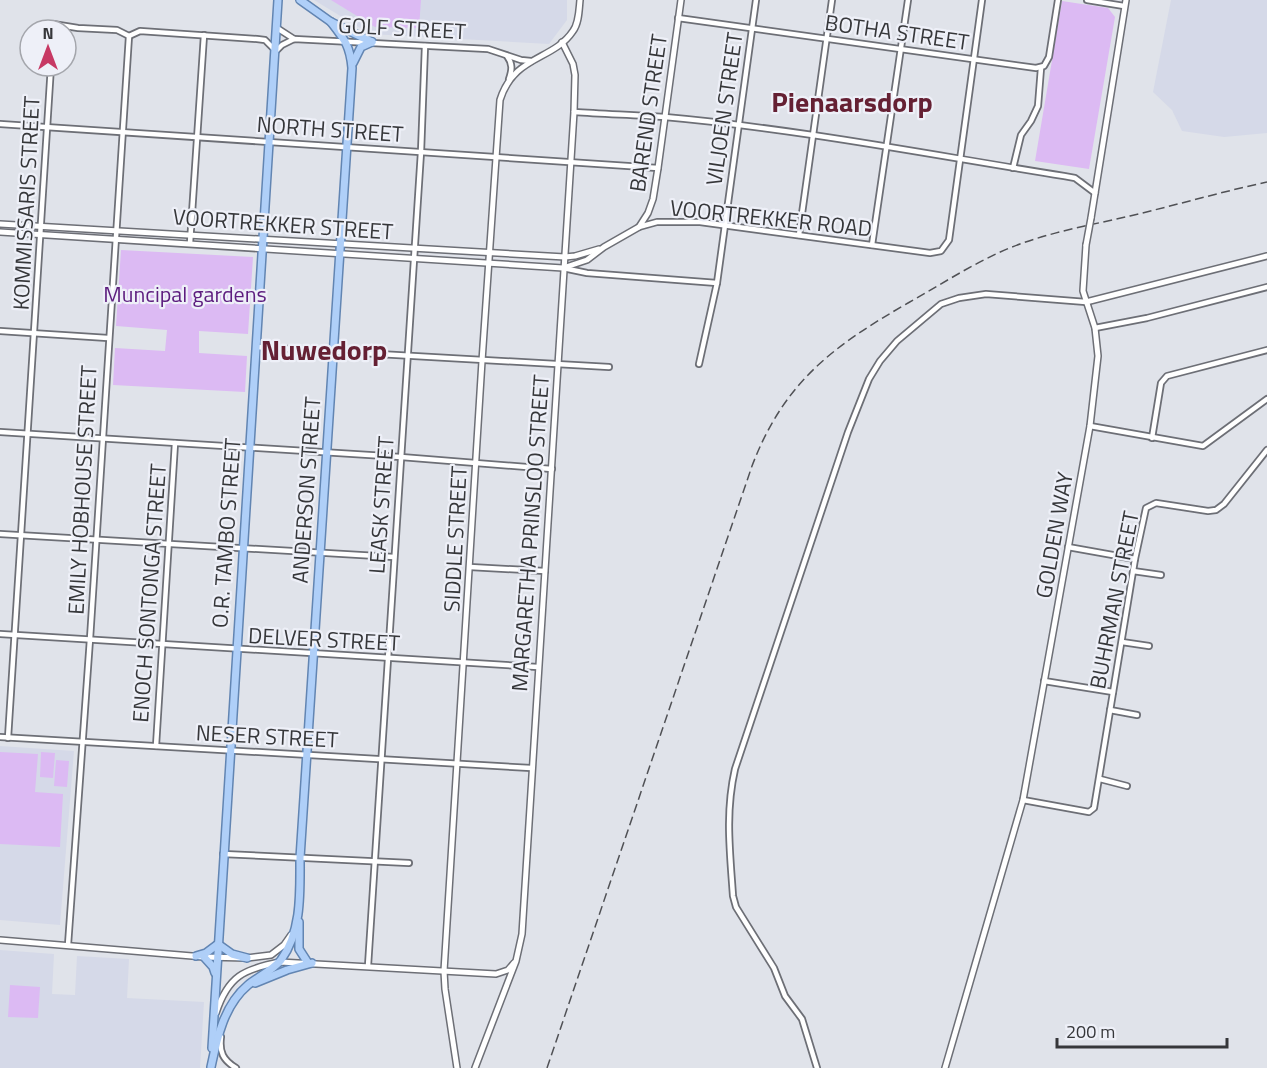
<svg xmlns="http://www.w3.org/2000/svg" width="1267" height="1068" font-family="'Titillium Web',sans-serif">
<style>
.built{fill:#d5d9e8}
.green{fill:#dcbaf3}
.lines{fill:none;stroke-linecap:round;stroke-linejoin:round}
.minor-casing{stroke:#6d6f76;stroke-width:8}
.tertiary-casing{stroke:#6d6f76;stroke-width:8}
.primary-casing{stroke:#6285b2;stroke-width:10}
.minor{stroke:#fff;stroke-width:4.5}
.tertiary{stroke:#fff;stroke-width:5}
.primary{stroke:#afcff8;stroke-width:7}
.rail{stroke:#505155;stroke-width:1.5;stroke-dasharray:9 4.5;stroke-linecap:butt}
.tertiary-bridge-casing{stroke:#6d6f76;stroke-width:8;stroke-linecap:butt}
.tertiary-bridge{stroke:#fff;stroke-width:5}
.labels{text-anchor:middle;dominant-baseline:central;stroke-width:4.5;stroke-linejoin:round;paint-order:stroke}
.street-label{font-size:22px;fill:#36373a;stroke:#eef0f8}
.park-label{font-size:22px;fill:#5d1e7f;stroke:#eef0f8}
.district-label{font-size:28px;font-weight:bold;fill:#652033;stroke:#eef0f8}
</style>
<rect width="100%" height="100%" fill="#e0e3ea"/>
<g class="built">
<path d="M314,0H567V20L549,44L370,34Z"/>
<path d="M1171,0H1267V133L1224,137L1182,131L1172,110L1153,92Z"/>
<path d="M0,746L74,751L60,925L0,920Z"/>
<path d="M0,950L54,954L52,994L75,995L77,956L129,959L127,998L204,1002L200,1068H0Z"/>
</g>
<g class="green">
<path d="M331,0H421L419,28L375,27Z"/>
<path d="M1062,1L1108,8L1115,17L1089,169L1035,161Z"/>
<path d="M121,250L253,257L248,334L199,331V353L247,356L245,392L113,385L115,348L165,351L167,330L116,326Z"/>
<path d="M0,752L38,754L35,792L63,794L60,847L0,844Z"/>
<path d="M41,752L55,753L53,778L40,777Z"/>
<path d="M56,760L69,761L67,787L54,786Z"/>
<path d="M10,985L40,987L38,1018L8,1017Z"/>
</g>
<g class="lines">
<defs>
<g id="minor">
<path d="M1087,0L1124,6"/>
<path d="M678,18L1036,68L1044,66L1049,57L1058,0"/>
<path d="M277,28L294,39"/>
<path d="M53,30V24L78,28L117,30L129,36L140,31L257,39L265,40L276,51L282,45L294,39L488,49L521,60L531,61"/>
<path d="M507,56C513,64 512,70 509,79"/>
<path d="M574,112C604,114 635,115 665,117C799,129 932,155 1064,176L1075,178L1095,193"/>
<path d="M0,124L658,168"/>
<path d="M1013,168L1021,135L1031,121L1038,106L1041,68"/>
<path d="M639,227L657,222H700L930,253L941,251L949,240L982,0"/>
<path d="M799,235L832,0"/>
<path d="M190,243L204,35"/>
<path d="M872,245L908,0"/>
<path d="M563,268L587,273L717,283"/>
<path d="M1095,328L1147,318L1267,287"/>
<path d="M0,331L108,338"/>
<path d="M256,347L609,367"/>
<path d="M699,364L717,283L756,0"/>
<path d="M1090,426L1203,446L1267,399"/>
<path d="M0,432L401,457L552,469"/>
<path d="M1152,438L1161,383L1167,376L1267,350"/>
<path d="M0,534L394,557"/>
<path d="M1068,547L1135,559"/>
<path d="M470,567L545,571"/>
<path d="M1133,571L1161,575"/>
<path d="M0,634L538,667"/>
<path d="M1122,642L1149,646"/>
<path d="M1044,681L1113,692"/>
<path d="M1110,710L1137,715"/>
<path d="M0,737L531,768"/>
<path d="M8,738L51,66"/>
<path d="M156,746L175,443"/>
<path d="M1100,779L1127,786"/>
<path d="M1023,800L1089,812L1094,808L1135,559L1146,508L1156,503L1208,511L1216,510L1224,504L1267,450"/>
<path d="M223,854L409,863"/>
<path d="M68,945L90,639L129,36"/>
<path d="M368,966L421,152L425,46"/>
<path d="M221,1037C219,1052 223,1060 236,1068"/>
<path d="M817,1068L802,1019L785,996L774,968L736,907L733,896C730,852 725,813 735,769L848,432L869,379L880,361L897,341L941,304L959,298L986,294L1086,302"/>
</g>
<g id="tertiary">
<path d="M1091,218L1126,0"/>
<path d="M0,224L565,257L575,256L599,249"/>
<path d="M0,232L563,268L587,260L604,247L639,227L648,213L653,199L658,168L681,0"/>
<path d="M1086,302L1267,256"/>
<path d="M0,940L204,957L247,958L271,955L284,945L291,935"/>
<path d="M216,1013C228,976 244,969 280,962L496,974L508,970L514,963"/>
<path d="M457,1068L445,989L444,971L482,361L500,100C514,55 553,61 573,31C579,23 579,10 580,0"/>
<path d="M475,1068L516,961L522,934L574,112L575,75L573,64L562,42"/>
<path d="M945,1068L1023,800L1090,426L1098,356L1095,328L1083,291L1086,245"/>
</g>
<g id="primary">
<path d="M300,0L331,22L372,42"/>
<path d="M353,63L361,47L372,42"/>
<path d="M299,922V949L308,963"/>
<path d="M196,956L206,953L218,944L232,954L247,958"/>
<path d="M204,957L213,967L215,973"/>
<path d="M255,983L287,970L312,963"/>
<path d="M212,1048L278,0"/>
<path d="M211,1067C217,1038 224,1005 248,985C258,977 273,970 281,960C302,931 300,892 300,858L352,68C350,46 345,40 331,22"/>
</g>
</defs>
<use href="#minor" class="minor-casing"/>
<use href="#tertiary" class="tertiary-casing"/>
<use href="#primary" class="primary-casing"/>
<use href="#minor" class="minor"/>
<use href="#tertiary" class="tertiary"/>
<use href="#primary" class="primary"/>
<path class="rail" d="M547,1068L752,466C784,382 833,346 908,303C942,284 975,262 1012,247C1050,232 1091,225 1130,216C1176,205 1221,192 1267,182"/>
<defs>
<path id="tertiary-bridge" d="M1086,245L1091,218"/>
</defs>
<use href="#tertiary-bridge" class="tertiary-bridge-casing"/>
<use href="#tertiary-bridge" class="tertiary-bridge"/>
</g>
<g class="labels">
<g class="street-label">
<text transform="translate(402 28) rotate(3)">GOLF STREET</text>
<text transform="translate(897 32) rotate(8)">BOTHA STREET</text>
<text transform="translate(724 109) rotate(-82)">VILJOEN STREET</text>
<text transform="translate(648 113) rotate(-82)">BAREND STREET</text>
<text transform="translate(330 129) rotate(4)">NORTH STREET</text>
<text transform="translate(26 203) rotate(-87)">KOMMISSARIS STREET</text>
<text transform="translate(771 218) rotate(6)">VOORTREKKER ROAD</text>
<text transform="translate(283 224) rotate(4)">VOORTREKKER STREET</text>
<text transform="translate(82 490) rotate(-87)">EMILY HOBHOUSE STREET</text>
<text transform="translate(306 490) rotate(-86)">ANDERSON STREET</text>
<text transform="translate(381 505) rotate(-86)">LEASK STREET</text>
<text transform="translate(226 533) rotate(-86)">O.R. TAMBO STREET</text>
<text transform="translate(530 533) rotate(-86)">MARGARETHA PRINSLOO STREET</text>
<text transform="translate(1054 535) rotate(-80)">GOLDEN WAY</text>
<text transform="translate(455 539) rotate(-87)">SIDDLE STREET</text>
<text transform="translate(149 593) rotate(-86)">ENOCH SONTONGA STREET</text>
<text transform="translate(1114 600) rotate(-79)">BUHRMAN STREET</text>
<text transform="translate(324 639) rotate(3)">DELVER STREET</text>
<text transform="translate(267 736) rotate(3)">NESER STREET</text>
</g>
<g class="park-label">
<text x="185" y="294">Muncipal gardens</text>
</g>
<g class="district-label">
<text x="852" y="101">Pienaarsdorp</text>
<text x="324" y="349">Nuwedorp</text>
</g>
</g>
<g transform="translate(48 48)"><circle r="28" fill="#eef0f8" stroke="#a4a6ac" stroke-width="1.5"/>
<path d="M0-4.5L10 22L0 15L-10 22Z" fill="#c73964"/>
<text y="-9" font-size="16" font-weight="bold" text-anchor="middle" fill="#36373a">N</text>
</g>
<path d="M1057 1038v9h170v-9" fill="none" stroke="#36373a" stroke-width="3"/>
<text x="1066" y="1038" font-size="18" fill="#36373a" stroke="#eef0f8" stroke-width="4.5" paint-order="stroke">200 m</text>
</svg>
